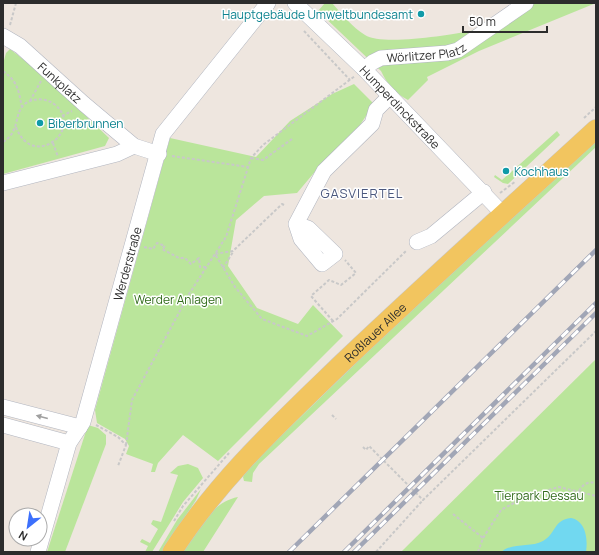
<svg xmlns="http://www.w3.org/2000/svg" width="599" height="555" font-family="Manrope,sans-serif">
<style>
.green{fill:#bae59b}
.water{fill:#71d8f0}
.lines{fill:none;stroke-linecap:round;stroke-linejoin:round}
.minor-casing{stroke:#b2b6c0;stroke-width:16}
.major-casing{stroke:#c8c8c8;stroke-width:20}
.path{stroke:#c8c8c8;stroke-width:2;stroke-dasharray:3 2;stroke-linecap:butt}
.minor{stroke:#fff;stroke-width:15}
.major{stroke:#f2c55f;stroke-width:19}
.rail-casing{stroke:#a1a6b6;stroke-width:4.5}
.rail{stroke:#fff;stroke-width:3;stroke-dasharray:9;stroke-linecap:butt}
.oneway{fill:#a0a0a0}
.culture-dot{fill:#0f9aa8;stroke:#fff;stroke-width:1.5}
.labels{text-anchor:middle;dominant-baseline:central;stroke-width:3;stroke-linejoin:round;paint-order:stroke}
.culture-label{font-size:12px;fill:#0d838f;stroke:#fff;text-anchor:start}
.street-label{font-size:12px;fill:#2c2c2c;stroke:#fff}
.park-label{font-size:12px;fill:#316b1a;stroke:#fff}
.neighbourhood-label{font-size:13px;letter-spacing:1px;fill:#4b587e;stroke:#fff}
</style>
<rect width="100%" height="100%" fill="#eee6df"/>
<g class="green">
<path d="M325,3H332C342,14 352,27 365,35C382,46 449,35 471,31L482,26L514,3H596L479,51L427,77L428,80L408,100C396,94 387,84 381,71L318,11Z"/>
<path d="M10,49L42,74L109,138L105,146L3,174V64L6,53Z"/>
<path d="M354,84L374,104L356,131L324,161L297,193L264,196L236,220L228,266L257,308L298,324L313,305L343,336L218,461L183,435L158,463L155,472H151L153,464L126,454L129,446L125,439L97,423L95,410L170,138L256,157L290,121L332,94Z"/>
<path d="M557,131L560,135L508,184L503,183L494,177L495,175L502,180Z"/>
<path d="M596,141V147L259,464L253,473L252,482L244,481L243,477L247,469L390,330Z"/>
<path d="M596,359V552H401Z"/>
<path d="M88,425L98,428L106,435V444L65,552H47Z"/>
<path d="M188,464L198,468L203,478L183,502L152,552H145L148,546L140,542L142,539L150,543L158,529L151,524L153,520L161,522L178,475L170,473L178,466Z"/>
<path d="M201,489L196,500L162,552H158L177,520Z"/>
<path d="M238,497L203,552H183C198,531 211,502 238,497Z"/>
</g>
<path class="water" d="M571,518C586,521 588,539 586,552H501C513,542 530,548 543,541C556,534 553,520 571,518Z"/>
<g class="lines">
<defs>
<g id="minor">
<path id="s1" d="M295,3L364,69L503,214"/>
<path id="s2" d="M3,36L20,46L84,104L134,146L159,154"/>
<path id="s3" d="M364,69L373,62L381,58L447,53L458,50L526,3"/>
<path d="M3,183L117,154L134,146"/>
<path d="M296,224L308,228L335,254L322,264L301,239L296,224L324,171L372,124L376,110L390,96"/>
<path d="M417,242L431,236L484,192"/>
<path d="M3,407L80,427"/>
<path d="M3,425L69,443"/>
<path id="s4" d="M38,552L69,443L83,422L163,134L268,3"/>
</g>
<g id="major">
<path id="s5" d="M172,552C219,479 279,424 341,364C425,284 511,207 596,129"/>
</g>
</defs>
<use href="#minor" class="minor-casing"/>
<use href="#major" class="major-casing"/>
<g class="path">
<path d="M10,25L16,3"/>
<path d="M304,31L350,80"/>
<path d="M3,71C18,82 18,89 22,107"/>
<path d="M30,101L41,81"/>
<path d="M62,116L72,111"/>
<path d="M584,118L596,107"/>
<path d="M3,142C23,130 11,109 30,101C38,98 47,99 54,104C86,128 33,172 16,127"/>
<path d="M53,143L58,157"/>
<path d="M172,156L248,167"/>
<path d="M251,158L263,160L292,139"/>
<path d="M500,193L516,181"/>
<path d="M284,205L282,204L233,251L215,254L235,287L262,319L307,336L337,319L407,250"/>
<path d="M144,247L153,249L157,243L165,246L162,249L179,258H185L191,264L199,258L200,267H207"/>
<path d="M223,268L233,252"/>
<path d="M333,321L311,296L329,280L341,285L356,273L345,260"/>
<path d="M332,415L336,419"/>
<path d="M96,425L118,437L126,445L118,466"/>
<path d="M126,445L132,400L189,294L226,237L251,158L263,145L355,76"/>
<path d="M363,447L366,450L369,446L423,500L596,331"/>
<path d="M579,491C583,484 588,481 596,483"/>
<path d="M453,514L483,538"/>
<path d="M174,521L183,506L229,453"/>
<path d="M376,552L423,500"/>
<path d="M478,552L483,538L501,510L525,497L559,487L596,496"/>
</g>
<use href="#minor" class="minor"/>
<use href="#major" class="major"/>
<defs>
<g id="rail">
<path d="M289,552L596,250"/>
<path d="M344,552L596,303"/>
<path d="M354,552L596,313"/>
</g>
</defs>
<use href="#rail" class="rail-casing"/>
<use href="#rail" class="rail"/>
</g>
<defs><path id="oneway-solid" d="M-6-.8H1V-3.2L6.5 0L1 3.2V.8H-6Z"/></defs>
<use class="oneway" href="#oneway-solid" transform="translate(42 417) rotate(-165)"/>
<g class="culture-dot">
<circle cx="421" cy="14" r="4"/>
<circle cx="40" cy="123" r="4"/>
<circle cx="506" cy="171" r="4"/>
</g>
<g class="labels">
<g class="culture-label">
<text x="413" y="14" text-anchor="end">Hauptgebäude Umweltbundesamt</text>
<text x="48" y="123">Biberbrunnen</text>
<text x="514" y="171">Kochhaus</text>
</g>
<g class="street-label">
<text stroke="none"><textPath href="#s3" startOffset="66">Wörlitzer Platz</textPath></text>
<text stroke="none"><textPath href="#s2" startOffset="74">Funkplatz</textPath></text>
<text stroke="none"><textPath href="#s1" startOffset="148">Humperdinckstraße</textPath></text>
<text stroke="none"><textPath href="#s4" startOffset="303">Werderstraße</textPath></text>
<text stroke="none"><textPath href="#s5" startOffset="300">Roßlauer Allee</textPath></text>
</g>
<g class="park-label">
<text x="178" y="299">Werder Anlagen</text>
<text x="539" y="495">Tierpark Dessau</text>
</g>
<g class="neighbourhood-label">
<text x="362" y="193">GASVIERTEL</text>
</g>
</g>
<rect width="599" height="555" fill="none" stroke="#2c2c2c" stroke-width="8"/>
<g transform="translate(28 527) rotate(210)"><circle r="19" fill="#ffffff" stroke="#ababab"/>
<path d="M0-3L7 15L0 10L-7 15Z" fill="#3d70fc"/>
<text y="-6" font-size="11" font-weight="bold" text-anchor="middle" fill="#2c2c2c">N</text>
</g>
<path d="M463 26v6h84v-6" fill="none" stroke="#2c2c2c" stroke-width="2"/>
<text x="469" y="26" font-size="12" fill="#2c2c2c" stroke="#ffffff" stroke-width="3" paint-order="stroke">50 m</text>
</svg>
